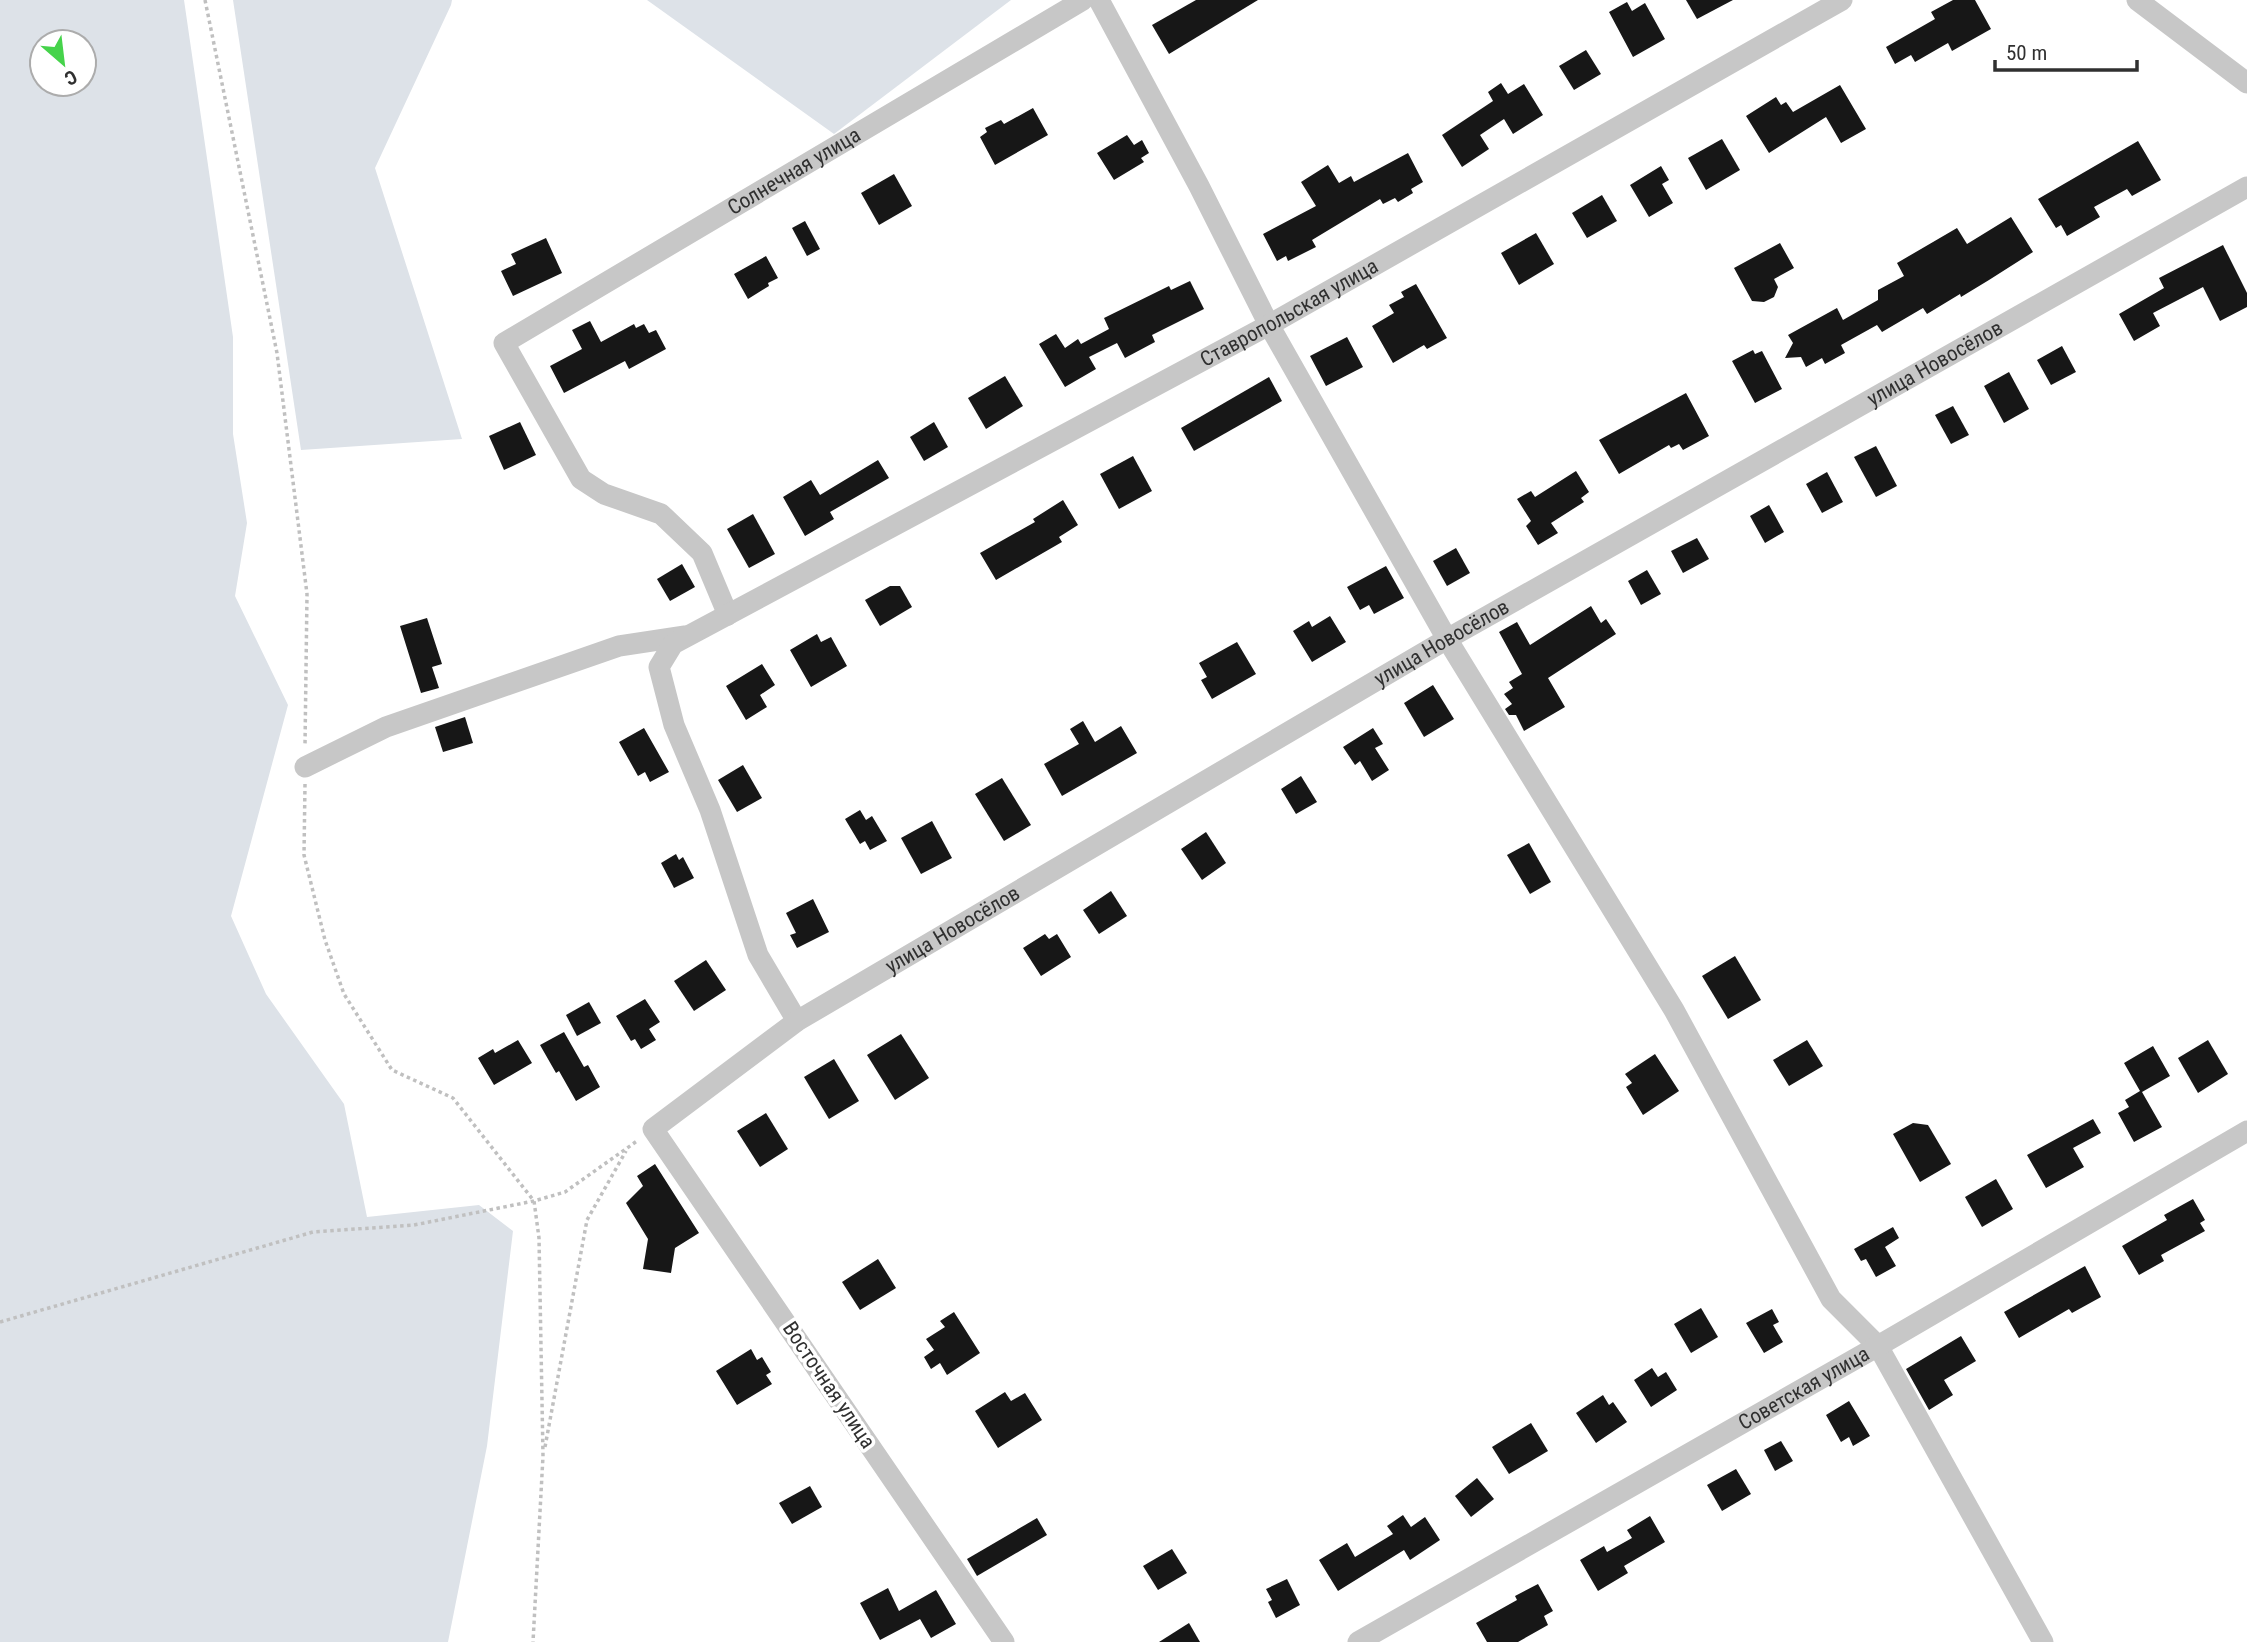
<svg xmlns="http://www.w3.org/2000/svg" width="2247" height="1642" font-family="'Roboto Condensed',sans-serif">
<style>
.green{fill:#dde2e8;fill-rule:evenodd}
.building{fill:#171717}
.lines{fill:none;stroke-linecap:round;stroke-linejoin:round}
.path{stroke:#c0c0c0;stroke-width:3.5;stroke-dasharray:3.5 3.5;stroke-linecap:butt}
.minor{stroke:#c7c7c7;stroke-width:21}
.labels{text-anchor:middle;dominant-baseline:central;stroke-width:7;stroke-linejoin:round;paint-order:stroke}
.street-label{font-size:21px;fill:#303030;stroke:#fff}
</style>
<rect width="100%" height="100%" fill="#fff"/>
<g class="green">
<path d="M0,0H184L233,337V434L247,523L235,596L288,705L231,916L266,994L344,1104L367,1217L479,1205L513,1231L487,1446L448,1642H0ZM42,42H84V84H42Z"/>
<path d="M233,0H452L451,5L375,168L462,439L301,450Z"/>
<path d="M647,0H1011L834,134Z"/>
</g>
<g class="building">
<path d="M1196,0H1258L1169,54L1152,25Z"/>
<path d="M1686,0H1733L1697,19Z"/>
<path d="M1953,0H1975L1991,29L1952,51L1948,43L1915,62L1911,55L1895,64L1886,47L1935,19L1931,12Z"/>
<path d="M1627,2L1632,11L1645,3L1665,39L1633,57L1609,12Z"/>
<path d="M1586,50L1601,74L1574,90L1559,66Z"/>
<path d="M1501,83L1508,94L1524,84L1543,115L1513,134L1504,119L1480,135L1489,149L1462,167L1442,135L1493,101L1488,92Z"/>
<path d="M1840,85L1866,129L1841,143L1826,117L1769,153L1746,116L1776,97L1781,105L1786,102L1793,112Z"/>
<path d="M1033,108L1048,135L995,165L980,137L987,132L985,128L1001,120L1004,124Z"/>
<path d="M1127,135L1134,145L1142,140L1149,153L1141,158L1144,162L1114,180L1097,153Z"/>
<path d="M1722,139L1740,170L1706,190L1688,158Z"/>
<path d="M2138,141L2161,180L2132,196L2127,189L2094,207L2100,217L2067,236L2061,225L2056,228L2038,199Z"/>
<path d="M1408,153L1423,182L1411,189L1413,193L1398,202L1395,198L1383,204L1380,199L1312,240L1316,247L1288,261L1286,256L1277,261L1263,234L1316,206L1301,182L1328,165L1339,183L1351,176L1354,182Z"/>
<path d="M1661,166L1669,180L1662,184L1673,203L1649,217L1630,185Z"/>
<path d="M894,174L912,206L879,225L861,193Z"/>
<path d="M1602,195L1617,221L1587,238L1572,213Z"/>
<path d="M2011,217L2033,252L1989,280L1961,297L1960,294L1927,314L1923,308L1882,332L1877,325L1841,345L1845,353L1825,364L1822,358L1806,367L1801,357L1785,358L1793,343L1788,335L1837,308L1843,320L1878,300V290L1904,276L1897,263L1957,228L1967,244Z"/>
<path d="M805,221L820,249L807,256L792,228Z"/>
<path d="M1536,233L1554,264L1519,285L1501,253Z"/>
<path d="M546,238L562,273L513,296L501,271L516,264L511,254Z"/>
<path d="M1780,243L1794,268L1774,279L1778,287L1774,297L1764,302L1752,301L1734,268Z"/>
<path d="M2223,245L2247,293V307L2220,321L2203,287L2153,313L2160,326L2134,341L2119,314L2164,288L2159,278Z"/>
<path d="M766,256L778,278L768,283L769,286L748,299L734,274Z"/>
<path d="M1190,281L1204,309L1152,335L1155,342L1125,358L1117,343L1089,357L1096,369L1065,387L1039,344L1056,334L1065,348L1078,339L1081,344L1109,329L1104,318L1169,286L1171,290Z"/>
<path d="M1416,284L1447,338L1427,349L1424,345L1393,363L1372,326L1394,313L1389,305L1404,297L1401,292Z"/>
<path d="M590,321L601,342L634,324L636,328L644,324L649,333L656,330L666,349L629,369L625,361L564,393L550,366L582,349L572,330Z"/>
<path d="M1347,337L1363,367L1326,386L1310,356Z"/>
<path d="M2062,346L2076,372L2051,385L2037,360Z"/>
<path d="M1753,350L1755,354L1762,351L1782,389L1755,403L1732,361Z"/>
<path d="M2009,372L2029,409L2004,423L1984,386Z"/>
<path d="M1005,376L1023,406L986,429L968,398Z"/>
<path d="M1269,377L1282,401L1194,451L1181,428Z"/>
<path d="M1686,393L1709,436L1683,450L1679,444L1671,448L1669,445L1619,474L1599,440Z"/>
<path d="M1953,406L1969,435L1951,444L1935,415Z"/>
<path d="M520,422L536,455L504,470L489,436Z"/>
<path d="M934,422L948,447L924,461L910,437Z"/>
<path d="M1876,446L1897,486L1876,497L1854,457Z"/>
<path d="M1133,456L1152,491L1119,509L1100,474Z"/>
<path d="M878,460L889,478L830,512L834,519L805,536L783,497L811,480L820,495Z"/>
<path d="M1576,471L1589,492L1581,498L1584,502L1551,523L1558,533L1538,545L1526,526L1531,521L1517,499L1531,491L1535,497Z"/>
<path d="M1827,472L1843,502L1822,513L1806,484Z"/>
<path d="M1063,500L1078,525L1059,537L1062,542L996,580L980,553L1035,522L1033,519Z"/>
<path d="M1769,505L1784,532L1765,543L1750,516Z"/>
<path d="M753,514L775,554L749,568L727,529Z"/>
<path d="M1697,538L1709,559L1683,573L1671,551Z"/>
<path d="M1456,548L1470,573L1447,586L1433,561Z"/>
<path d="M682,564L695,587L670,601L657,579Z"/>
<path d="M1386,566L1404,598L1374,614L1369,605L1360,610L1347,587Z"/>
<path d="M1647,570L1661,594L1641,605L1628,581Z"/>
<path d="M890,586H900L912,607L880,626L865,600Z"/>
<path d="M1591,606L1601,623L1606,619L1616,634L1548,678L1565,707L1524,731L1516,715H1509L1505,709L1512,704L1504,694L1513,688L1509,682L1522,674L1499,632L1517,622L1530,645Z"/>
<path d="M1330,616L1346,642L1312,662L1293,631L1309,621L1312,627Z"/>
<path d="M427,618L442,664L432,667L439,688L421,693L400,626Z"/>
<path d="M817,634L821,642L831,637L847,666L811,687L790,650Z"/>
<path d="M1237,642L1256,674L1212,699L1201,680L1207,677L1199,663Z"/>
<path d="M762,664L775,685L760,695L767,707L746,720L726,686Z"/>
<path d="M1433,685L1454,719L1424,737L1404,703Z"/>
<path d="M465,717L473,743L443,752L435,727Z"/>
<path d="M1083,721L1095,742L1121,726L1137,753L1062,796L1044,764L1079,744L1070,729Z"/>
<path d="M644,728L669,772L650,782L645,772L638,776L619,742Z"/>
<path d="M1373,728L1383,744L1375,748L1389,770L1372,781L1360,761L1355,765L1343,747Z"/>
<path d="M743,765L762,798L737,812L718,780Z"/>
<path d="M1301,776L1317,802L1296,814L1281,789Z"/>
<path d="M1002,778L1031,825L1004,841L975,794Z"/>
<path d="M860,810L866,820L872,816L887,841L870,850L865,841L860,844L845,819Z"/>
<path d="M932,821L952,858L921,874L901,838Z"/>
<path d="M1206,832L1226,863L1202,880L1181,849Z"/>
<path d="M1529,843L1551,882L1530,894L1507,855Z"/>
<path d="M676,854L679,860L683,857L694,878L674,888L661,863Z"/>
<path d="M1111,891L1127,916L1099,934L1083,910Z"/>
<path d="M813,899L829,932L797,948L790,935L796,933L786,913Z"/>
<path d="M1045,934L1049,939L1057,934L1071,957L1041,976L1023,948Z"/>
<path d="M1735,956L1761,1000L1728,1019L1702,976Z"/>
<path d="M706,960L726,990L694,1011L674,981Z"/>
<path d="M645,999L660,1022L649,1029L656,1040L641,1049L635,1039L631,1041L616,1016Z"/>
<path d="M589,1002L601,1023L577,1036L566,1015Z"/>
<path d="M564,1032L584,1067L588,1065L600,1087L576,1101L559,1071L556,1073L540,1045Z"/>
<path d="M901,1034L929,1078L895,1100L867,1055Z"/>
<path d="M518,1040L532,1063L494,1085L478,1058L493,1049L495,1053Z"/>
<path d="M1807,1040L1823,1066L1789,1086L1773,1060Z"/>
<path d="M2208,1040L2228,1074L2198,1093L2178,1058Z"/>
<path d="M2153,1046L2170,1076L2142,1092L2162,1127L2134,1142L2118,1113L2129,1107L2125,1100L2140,1091L2124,1063Z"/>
<path d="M1655,1054L1679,1091L1643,1115L1626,1087L1632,1083L1625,1074Z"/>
<path d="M834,1059L859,1101L829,1119L804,1077Z"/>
<path d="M766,1113L788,1149L760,1167L737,1131Z"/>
<path d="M2093,1119L2101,1133L2073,1148L2084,1167L2046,1188L2027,1155Z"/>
<path d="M1913,1123L1928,1125L1951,1164L1920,1182L1893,1134Z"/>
<path d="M655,1164L699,1233L675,1248L671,1273L643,1269L648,1239L626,1203L643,1186L637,1176Z"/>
<path d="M1996,1179L2013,1209L1982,1227L1965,1197Z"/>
<path d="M2193,1199L2205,1220L2200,1223L2205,1231L2161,1255L2164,1261L2139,1275L2122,1246L2167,1220L2164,1215Z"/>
<path d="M1893,1227L1899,1238L1885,1247L1896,1266L1876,1277L1866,1259L1861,1261L1854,1249Z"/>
<path d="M878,1259L896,1288L860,1310L842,1282Z"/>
<path d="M2085,1266L2101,1297L2072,1313L2069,1309L2019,1338L2004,1312Z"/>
<path d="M1701,1308L1718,1337L1691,1353L1674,1324Z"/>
<path d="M1772,1309L1779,1322L1773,1325L1783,1342L1764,1353L1746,1323Z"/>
<path d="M954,1312L980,1353L947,1375L940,1363L931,1369L924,1357L934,1350L926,1339L945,1327L940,1321Z"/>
<path d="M1961,1336L1976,1361L1944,1380L1953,1395L1929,1410L1906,1369Z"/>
<path d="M751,1349L757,1360L762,1357L771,1372L766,1375L772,1384L737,1405L716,1371Z"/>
<path d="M1652,1368L1658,1377L1666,1372L1677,1390L1651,1407L1634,1380Z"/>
<path d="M1005,1392L1011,1401L1025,1393L1042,1420L998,1448L975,1411Z"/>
<path d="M1603,1395L1609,1405L1613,1402L1627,1422L1596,1443L1576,1413Z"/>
<path d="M1849,1401L1870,1436L1853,1446L1849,1437L1841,1442L1826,1415Z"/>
<path d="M1531,1423L1548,1451L1509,1474L1492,1447Z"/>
<path d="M1781,1441L1793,1461L1775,1471L1764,1450Z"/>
<path d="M1736,1469L1751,1494L1722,1511L1707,1485Z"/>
<path d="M1477,1478L1494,1499L1471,1517L1455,1496Z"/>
<path d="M810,1486L822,1507L792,1524L779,1503Z"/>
<path d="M1403,1515L1411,1527L1425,1517L1440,1540L1410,1560L1404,1550L1338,1591L1319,1560L1347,1543L1355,1557L1393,1534L1387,1526Z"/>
<path d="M1650,1516L1665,1542L1624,1566L1628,1573L1598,1591L1580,1560L1604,1546L1607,1552L1632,1538L1627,1530Z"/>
<path d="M1037,1518L1047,1535L977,1576L967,1559Z"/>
<path d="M1172,1549L1187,1573L1158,1590L1143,1566Z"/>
<path d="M1287,1579L1300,1605L1276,1618L1268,1602L1272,1600L1266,1589Z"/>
<path d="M1538,1584L1553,1611L1544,1616L1548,1625L1518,1642H1487L1476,1623L1517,1600L1515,1596Z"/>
<path d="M888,1588L899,1611L936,1590L956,1624L931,1638L920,1619L880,1640L860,1603Z"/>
<path d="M1189,1623L1200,1642H1159Z"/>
</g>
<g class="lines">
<g class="path">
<path d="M205,0L277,353L307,594L305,745"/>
<path d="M305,784L304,855L325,940L344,994L392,1070L453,1098L534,1201L539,1238L543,1456L533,1642"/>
<path d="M0,1322L313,1232L414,1225L534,1201L565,1192L637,1141"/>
<path d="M545,1447L587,1220L626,1151"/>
</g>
<g class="minor">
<path d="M1099,0L1199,186L1269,325L1447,639L1674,1010L1831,1299L1878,1346L2043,1642"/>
<path d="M2137,0L2247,83"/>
<path id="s1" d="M728,615L702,553L661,514L604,494L581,479L504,343L1083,0"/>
<path d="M305,767L386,727L619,646L685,636"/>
<path id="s2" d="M797,1021L758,955L710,810L674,725L659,667L673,644L1269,325L1842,0"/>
<path id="s3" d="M1004,1642L653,1129L797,1021L1447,639L2247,187"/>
<path id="s4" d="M1358,1642L1878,1346L2247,1131"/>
</g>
</g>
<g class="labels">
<g class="street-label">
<text stroke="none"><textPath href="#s1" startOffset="705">Солнечная улица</textPath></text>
<text stroke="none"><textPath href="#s2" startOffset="1108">Ставропольская улица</textPath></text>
<text stroke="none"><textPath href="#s3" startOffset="2116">улица Новосёлов</textPath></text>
<text stroke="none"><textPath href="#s3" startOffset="1549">улица Новосёлов</textPath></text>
<text stroke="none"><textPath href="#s3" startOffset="982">улица Новосёлов</textPath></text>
<text transform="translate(829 1385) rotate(56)">Восточная улица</text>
<text stroke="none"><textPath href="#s4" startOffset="513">Советская улица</textPath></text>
</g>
</g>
<g transform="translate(63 63) rotate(152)"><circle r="33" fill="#ffffff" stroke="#acacac" stroke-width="2"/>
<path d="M0-5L12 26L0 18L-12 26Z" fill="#46d34b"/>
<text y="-10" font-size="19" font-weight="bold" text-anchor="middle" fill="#303030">С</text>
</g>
<path d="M1995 60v10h142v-10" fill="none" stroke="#303030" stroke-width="3.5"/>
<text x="2006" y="60" font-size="21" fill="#303030" stroke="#ffffff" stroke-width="5" paint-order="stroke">50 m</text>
</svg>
